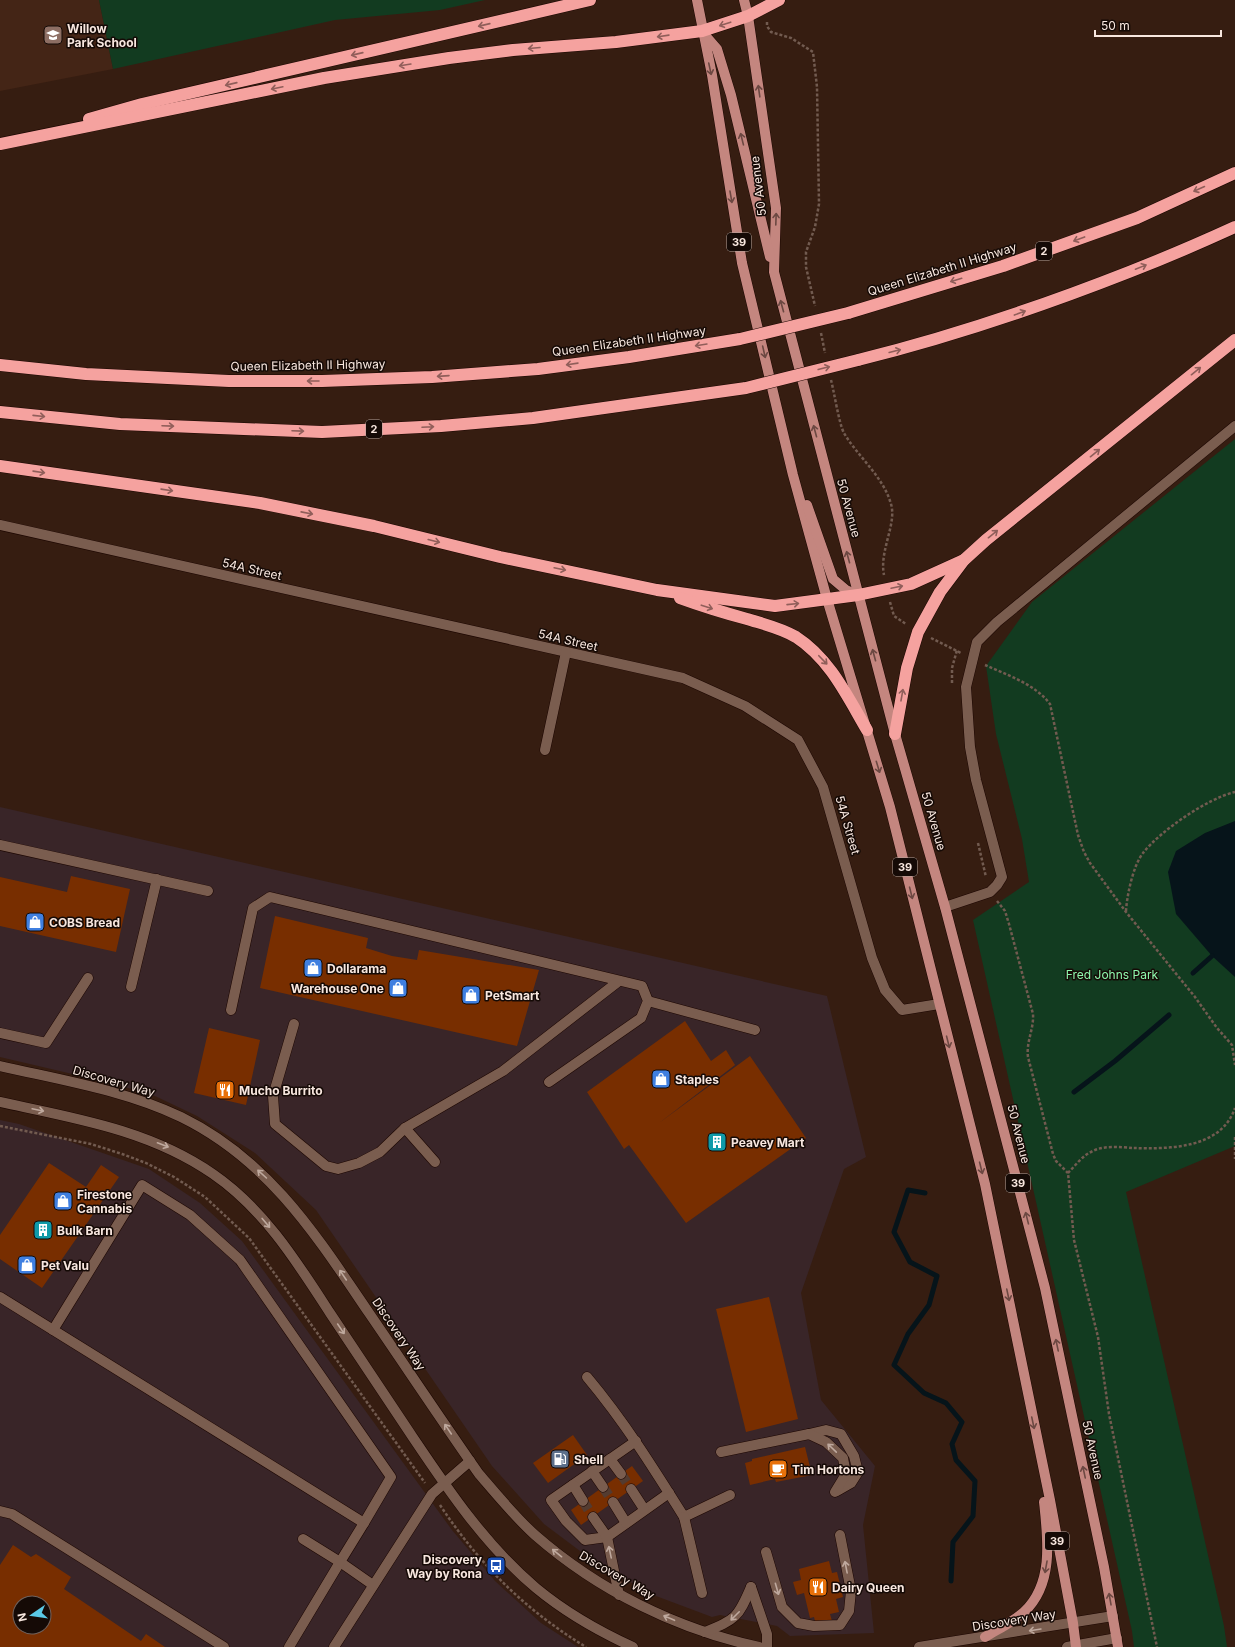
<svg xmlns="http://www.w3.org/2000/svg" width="1235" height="1647" font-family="Inter,sans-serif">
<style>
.commercial{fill:#392528;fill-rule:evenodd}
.built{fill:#442516}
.green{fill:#123b20}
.water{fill:#06141a}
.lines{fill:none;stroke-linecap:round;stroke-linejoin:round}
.stream{stroke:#06141a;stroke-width:5}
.building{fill:#782e00;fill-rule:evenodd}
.minor-tunnel{stroke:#533b30;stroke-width:10;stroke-dasharray:10 5;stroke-linecap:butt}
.minor-casing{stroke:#1c0600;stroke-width:11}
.major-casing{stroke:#1c0600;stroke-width:11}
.highway-casing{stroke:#1c0600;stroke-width:13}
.path{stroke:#725b50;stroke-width:2.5;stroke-dasharray:3 2;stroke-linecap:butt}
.minor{stroke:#7a5d4f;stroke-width:10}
.major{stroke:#c4867f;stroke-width:10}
.highway{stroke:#f5a29f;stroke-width:12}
.highway-bridge-casing{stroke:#1c0600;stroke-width:13;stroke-linecap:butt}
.highway-bridge{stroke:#f5a29f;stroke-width:12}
.oneway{stroke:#905e5a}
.oneway2{stroke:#6c4842}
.oneway3{stroke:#bfa99e}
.labels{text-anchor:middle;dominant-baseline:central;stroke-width:3;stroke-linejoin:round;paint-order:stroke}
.shield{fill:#150a06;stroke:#b4a59e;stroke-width:1}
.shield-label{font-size:11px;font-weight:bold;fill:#f8e7df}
.poi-label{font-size:12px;font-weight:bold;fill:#f8e7df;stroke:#150a06;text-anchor:start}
.street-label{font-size:12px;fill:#f8e7df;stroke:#150a06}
.park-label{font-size:12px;fill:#8ef8ad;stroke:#150a06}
</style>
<rect width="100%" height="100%" fill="#361d11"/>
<g class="commercial">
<path d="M0,807L827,996L866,1157L844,1169L801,1293L821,1400L875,1466L863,1525L874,1633L790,1636L777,1626L720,1615L712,1617L656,1596L600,1566L544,1524L492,1466L316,1210L255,1153L197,1116L155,1096L115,1084L0,1057Z"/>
<path d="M0,1120L19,1124L149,1169L200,1203L242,1241L452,1530L495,1581L541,1623L578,1647H0ZM20,1603H44V1627H20Z"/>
</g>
<path class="built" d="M0,0H99L113,69L0,91Z"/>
<g class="green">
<path d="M99,0H485L440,10L335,20L113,69Z"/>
<path d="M1235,439V1146L1126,1192L1224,1626L1227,1647H1134L1132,1631L973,920L1029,882L1022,839L996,734L986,666L1032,602Z"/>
</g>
<path class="water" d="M1235,821V977L1212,956L1176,914L1168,872L1176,851L1205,833Z"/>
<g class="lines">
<g class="stream">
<path d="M1193,973L1212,956"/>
<path d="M1074,1092L1115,1061L1169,1015"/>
<path d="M925,1193L908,1190L894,1232L910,1262L937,1276L929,1305L908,1334L894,1365L924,1393L946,1403L962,1422L952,1444L956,1460L975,1481L973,1516L953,1542L951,1581"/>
</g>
</g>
<g class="building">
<path d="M71,876L130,889L116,952L0,926V877L67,892Z"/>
<path d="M275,916L368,938L366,948L392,956L417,960L419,950L539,970L517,1046L260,988Z"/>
<path d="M685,1021L711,1061L726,1050L735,1065L659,1123L750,1056L806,1138L686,1223L629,1145L624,1149L587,1092Z"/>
<path d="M209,1028L260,1040L246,1105L194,1093Z"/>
<path d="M49,1163L86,1187L101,1165L119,1177L42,1288L0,1259V1235Z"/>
<path d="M769,1297L798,1419L746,1432L716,1309Z"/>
<path d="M573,1435L587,1455L548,1483L533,1463Z"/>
<path d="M805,1447L812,1475L776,1482L775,1479L750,1485L745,1463L752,1461V1459Z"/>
<path d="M632,1466L643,1481L581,1525L571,1510Z"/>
<path d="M13,1545L31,1557L36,1554L71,1577L64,1589L141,1641L146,1634L165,1647H0V1565ZM20,1603H44V1627H20Z"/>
<path d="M829,1561L832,1573L837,1572L843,1597L836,1599L839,1612L830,1614L832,1621L816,1625L814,1617L810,1618L804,1593L797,1595L793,1582L801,1580L799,1569Z"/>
</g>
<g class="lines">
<g class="minor-tunnel">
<path d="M621,1474L631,1489"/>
<path d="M603,1487L613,1502"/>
<path d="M583,1501L593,1517"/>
</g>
<defs>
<g id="minor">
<path d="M0,525L683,678L745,706L798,740L823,787L872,958L885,990L902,1010L939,1004"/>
<path d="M545,750L566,652"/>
<path d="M0,845L208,891"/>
<path d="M945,907L990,892L997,885L1002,877L976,780L970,747L966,687L977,642L997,622L1235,426"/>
<path d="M131,987L157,879"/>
<path d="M648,1001L755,1030"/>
<path d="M231,1010L253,908L270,897L642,986L648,1001L641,1018L549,1082"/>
<path d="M294,1024L273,1096L275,1124L326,1166L338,1169L359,1163L380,1152L405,1128"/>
<path d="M0,1033L46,1043L88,978"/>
<path d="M0,1066C61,1080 124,1090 181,1117C269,1160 316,1235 369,1313C406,1367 442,1421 479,1474C497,1495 515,1517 535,1535C599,1591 677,1629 759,1647"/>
<path d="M0,1102C74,1118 150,1130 213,1174C264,1209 297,1262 330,1313C357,1353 383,1393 410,1433C447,1488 484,1544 536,1588C565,1612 598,1631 633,1647"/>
<path d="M435,1162L405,1128L503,1071L619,981"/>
<path d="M0,1297L364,1523L340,1562L373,1585"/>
<path d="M53,1330L142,1185L190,1215L240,1260L391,1477L364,1523"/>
<path d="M587,1377C624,1421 654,1469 684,1517L730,1495"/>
<path d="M809,1434L826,1430L841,1434L854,1456L858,1472L851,1483L837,1491"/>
<path d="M636,1441L551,1500L566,1521L585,1540L607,1537L669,1493"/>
<path d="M721,1452L809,1434L826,1442L843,1458L846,1474L835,1492"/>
<path d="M610,1459L621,1474"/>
<path d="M592,1471L603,1487"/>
<path d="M573,1485L583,1501"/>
<path d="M631,1489L644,1509"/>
<path d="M613,1502L626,1523"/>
<path d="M0,1511L12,1514L224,1647"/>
<path d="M593,1517L607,1537L619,1595"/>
<path d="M684,1517L702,1593"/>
<path d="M766,1552L782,1607L798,1623L814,1626L840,1625L849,1611L851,1591L840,1535"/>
<path d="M751,1587L767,1634V1647"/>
<path d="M705,1632C736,1619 738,1618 751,1587"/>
<path d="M289,1647L340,1562L303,1539"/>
<path d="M334,1647L432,1494L470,1461"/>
<path d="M919,1647L1113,1616"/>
<path d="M1067,1647L1117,1638"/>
</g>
<g id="major">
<path d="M697,0L712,75L742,263L793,475L827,599L890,807L985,1184L1050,1500L1073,1623L1076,1647"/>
<path d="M744,0L748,16L776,208L774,272L895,734L945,907L1045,1288L1104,1567L1118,1647"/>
<path d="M704,34L717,49L731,95L770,257"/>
<path d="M807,505L833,579L846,590L858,595"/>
<path d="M985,1637C998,1629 1013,1622 1024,1612C1054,1584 1048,1539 1044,1502"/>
</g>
<g id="highway">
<path d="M89,119L142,104L590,0"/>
<path d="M0,144L324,78L449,58L513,50L616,42L702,31L748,16L779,0"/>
<path d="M848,313L1003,266L1137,218L1235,173"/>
<path d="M858,360C951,337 1040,307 1129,272C1165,258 1200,243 1235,227"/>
<path d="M0,365L86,374L229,381H322L432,377L538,369L629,357L740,339"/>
<path d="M0,412L120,424L322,432L441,426L533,418L746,388"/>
<path d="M0,466L260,503L374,526L500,557L657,590L775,606L858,595L911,584L964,560"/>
<path d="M680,598C702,606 725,613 747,619C763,624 781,628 796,637C830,659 847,696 867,730"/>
<path d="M895,734L907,668L918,632L940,592L964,560L986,540L1235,340"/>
</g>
</defs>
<use href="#minor" class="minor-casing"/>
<use href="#major" class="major-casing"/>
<use href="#highway" class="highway-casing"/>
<g class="path">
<path d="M767,22V26L771,32L791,38L813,52L817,87L819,204L815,227L806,252V267L815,306"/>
<path d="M821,333L825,353"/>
<path d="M831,380C834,391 839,424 844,433C858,457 883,476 891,504C897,524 879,551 884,575"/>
<path d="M890,602L894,616L906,624"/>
<path d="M931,638L961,653"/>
<path d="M985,665C1007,675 1035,684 1050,704L1078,835L1084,852L1090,863L1126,912L1195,997L1217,1028L1232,1045L1235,1065"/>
<path d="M952,683V668L957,650"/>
<path d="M978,843L986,877"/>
<path d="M997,901L1005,911L1009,924L1033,1014C1034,1029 1026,1042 1028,1057L1053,1154L1056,1161L1068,1173L1074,1240L1098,1337L1109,1414L1157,1647"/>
<path d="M1126,911C1127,895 1133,866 1143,853C1160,831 1208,798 1235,792"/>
<path d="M0,1126L91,1144L122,1154L146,1163L174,1177L205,1197L249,1238L425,1483"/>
<path d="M1235,1137V1159"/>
<path d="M1068,1173C1075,1166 1082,1156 1091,1152C1102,1145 1121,1147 1133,1148C1169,1149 1221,1149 1235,1108"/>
<path d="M440,1505C479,1564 525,1610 586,1647"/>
</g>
<use href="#minor" class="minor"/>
<use href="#major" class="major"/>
<use href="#highway" class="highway"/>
<defs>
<g id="highway-bridge">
<path d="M740,339L848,313"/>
<path d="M746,388L858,360"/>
</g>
</defs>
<use href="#highway-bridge" class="highway-bridge-casing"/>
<use href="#highway-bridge" class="highway-bridge"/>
</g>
<defs><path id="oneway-shaft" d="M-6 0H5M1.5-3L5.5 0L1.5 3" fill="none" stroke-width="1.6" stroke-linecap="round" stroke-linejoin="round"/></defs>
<g class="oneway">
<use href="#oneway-shaft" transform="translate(725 24) rotate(162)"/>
<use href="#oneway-shaft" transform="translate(484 25) rotate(167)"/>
<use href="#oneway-shaft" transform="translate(663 36) rotate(172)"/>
<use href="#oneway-shaft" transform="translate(534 48) rotate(175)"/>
<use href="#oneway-shaft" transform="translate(357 54) rotate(167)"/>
<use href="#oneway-shaft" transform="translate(405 65) rotate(171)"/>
<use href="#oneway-shaft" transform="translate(231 84) rotate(167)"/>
<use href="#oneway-shaft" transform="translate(277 88) rotate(168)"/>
<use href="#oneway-shaft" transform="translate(1199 189) rotate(156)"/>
<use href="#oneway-shaft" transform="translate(1079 239) rotate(160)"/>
<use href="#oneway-shaft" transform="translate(1141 267) rotate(-22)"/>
<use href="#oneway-shaft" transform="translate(956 280) rotate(163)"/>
<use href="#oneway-shaft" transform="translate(1020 313) rotate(-20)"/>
<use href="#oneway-shaft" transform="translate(701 345) rotate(171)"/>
<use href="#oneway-shaft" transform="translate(895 351) rotate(-14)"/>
<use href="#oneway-shaft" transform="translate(572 364) rotate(172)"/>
<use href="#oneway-shaft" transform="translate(824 368) rotate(-14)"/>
<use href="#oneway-shaft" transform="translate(1196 371) rotate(-39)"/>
<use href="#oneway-shaft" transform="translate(443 376) rotate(176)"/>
<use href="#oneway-shaft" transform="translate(313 381) rotate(-180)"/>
<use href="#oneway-shaft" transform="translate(39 416) rotate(6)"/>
<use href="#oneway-shaft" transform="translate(168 426) rotate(2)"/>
<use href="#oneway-shaft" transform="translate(428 427) rotate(-3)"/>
<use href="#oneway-shaft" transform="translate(298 431) rotate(2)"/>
<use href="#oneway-shaft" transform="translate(1095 453) rotate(-39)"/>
<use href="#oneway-shaft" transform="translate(39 472) rotate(8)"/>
<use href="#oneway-shaft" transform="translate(167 490) rotate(8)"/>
<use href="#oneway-shaft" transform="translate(307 513) rotate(11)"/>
<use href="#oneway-shaft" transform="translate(993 534) rotate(-39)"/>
<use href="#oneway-shaft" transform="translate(434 541) rotate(14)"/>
<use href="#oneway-shaft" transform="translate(560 569) rotate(12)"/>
<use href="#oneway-shaft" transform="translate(897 587) rotate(-12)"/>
<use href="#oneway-shaft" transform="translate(793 604) rotate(-6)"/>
<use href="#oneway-shaft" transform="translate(707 607) rotate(18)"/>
<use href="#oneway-shaft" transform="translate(823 660) rotate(46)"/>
<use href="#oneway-shaft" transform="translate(902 695) rotate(-80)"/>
</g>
<g class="oneway2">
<use href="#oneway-shaft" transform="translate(710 69) rotate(78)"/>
<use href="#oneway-shaft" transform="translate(759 91) rotate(-98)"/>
<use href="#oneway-shaft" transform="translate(742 139) rotate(-104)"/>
<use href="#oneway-shaft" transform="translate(731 197) rotate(80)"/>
<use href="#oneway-shaft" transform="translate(776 219) rotate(-88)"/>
<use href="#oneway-shaft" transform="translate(782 306) rotate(-105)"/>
<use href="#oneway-shaft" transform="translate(764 352) rotate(77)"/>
<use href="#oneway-shaft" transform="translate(815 431) rotate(-105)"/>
<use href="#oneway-shaft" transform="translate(848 557) rotate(-105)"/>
<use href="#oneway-shaft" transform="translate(874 655) rotate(-105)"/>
<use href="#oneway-shaft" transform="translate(878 767) rotate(73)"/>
<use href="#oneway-shaft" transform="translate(911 893) rotate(76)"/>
<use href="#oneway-shaft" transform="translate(948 1042) rotate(76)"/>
<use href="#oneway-shaft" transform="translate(981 1168) rotate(76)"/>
<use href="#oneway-shaft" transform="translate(1027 1218) rotate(-104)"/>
<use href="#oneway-shaft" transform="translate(1008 1295) rotate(78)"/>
<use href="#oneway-shaft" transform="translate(1057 1345) rotate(-102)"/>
<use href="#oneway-shaft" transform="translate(1033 1423) rotate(78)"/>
<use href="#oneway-shaft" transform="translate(1084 1472) rotate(-102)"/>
<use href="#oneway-shaft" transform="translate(1046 1567) rotate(100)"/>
<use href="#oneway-shaft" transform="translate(1110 1599) rotate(-100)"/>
</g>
<g class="oneway3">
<use href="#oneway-shaft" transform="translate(38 1110) rotate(12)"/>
<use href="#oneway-shaft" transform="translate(163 1145) rotate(21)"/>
<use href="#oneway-shaft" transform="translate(262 1174) rotate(-138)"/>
<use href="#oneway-shaft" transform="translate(266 1223) rotate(50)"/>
<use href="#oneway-shaft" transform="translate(343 1275) rotate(-124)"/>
<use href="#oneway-shaft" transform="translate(341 1329) rotate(56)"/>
<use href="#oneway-shaft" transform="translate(448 1429) rotate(-124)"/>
<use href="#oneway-shaft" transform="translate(832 1448) rotate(-136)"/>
<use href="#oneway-shaft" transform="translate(610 1552) rotate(-102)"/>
<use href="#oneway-shaft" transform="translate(557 1553) rotate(-141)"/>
<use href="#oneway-shaft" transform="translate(846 1567) rotate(-101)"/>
<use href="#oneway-shaft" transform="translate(777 1589) rotate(74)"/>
<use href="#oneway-shaft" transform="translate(735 1616) rotate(135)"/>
<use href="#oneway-shaft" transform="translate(669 1618) rotate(-157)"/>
<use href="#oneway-shaft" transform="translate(1035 1630) rotate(171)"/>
</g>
<defs>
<symbol id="school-square" viewBox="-11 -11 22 22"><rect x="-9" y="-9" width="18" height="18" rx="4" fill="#8d6e63" stroke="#150a06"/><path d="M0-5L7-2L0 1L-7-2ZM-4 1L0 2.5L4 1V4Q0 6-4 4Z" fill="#fff"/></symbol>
<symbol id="shop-square" viewBox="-11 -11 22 22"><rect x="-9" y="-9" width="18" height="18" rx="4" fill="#3f7fe0" stroke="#150a06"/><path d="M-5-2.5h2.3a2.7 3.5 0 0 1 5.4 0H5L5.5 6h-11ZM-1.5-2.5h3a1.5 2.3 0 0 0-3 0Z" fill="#fff"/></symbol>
<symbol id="restaurant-square" viewBox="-11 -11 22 22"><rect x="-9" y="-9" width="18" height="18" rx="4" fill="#e8710a" stroke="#150a06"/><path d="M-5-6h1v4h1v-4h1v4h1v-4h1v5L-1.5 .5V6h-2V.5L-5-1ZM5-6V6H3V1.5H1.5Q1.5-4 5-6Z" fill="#fff"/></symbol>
<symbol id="building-square" viewBox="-11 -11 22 22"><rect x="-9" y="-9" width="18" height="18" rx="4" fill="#0f9aa8" stroke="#150a06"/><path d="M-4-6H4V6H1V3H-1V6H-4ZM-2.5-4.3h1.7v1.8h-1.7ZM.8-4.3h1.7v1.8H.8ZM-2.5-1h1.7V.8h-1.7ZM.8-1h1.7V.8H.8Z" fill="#fff"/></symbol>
<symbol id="fuel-square" viewBox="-11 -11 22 22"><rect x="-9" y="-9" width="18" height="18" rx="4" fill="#5c6f8a" stroke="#150a06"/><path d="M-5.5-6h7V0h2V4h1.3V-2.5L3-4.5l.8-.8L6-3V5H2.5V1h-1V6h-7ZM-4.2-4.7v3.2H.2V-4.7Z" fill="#fff"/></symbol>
<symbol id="cafe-square" viewBox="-11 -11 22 22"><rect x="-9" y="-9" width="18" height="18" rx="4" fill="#e8710a" stroke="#150a06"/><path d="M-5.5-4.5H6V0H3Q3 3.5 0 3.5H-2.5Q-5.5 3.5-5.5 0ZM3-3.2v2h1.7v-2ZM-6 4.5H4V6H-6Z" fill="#fff"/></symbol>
<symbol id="bus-square" viewBox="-11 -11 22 22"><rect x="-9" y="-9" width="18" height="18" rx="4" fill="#1a4fb4" stroke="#150a06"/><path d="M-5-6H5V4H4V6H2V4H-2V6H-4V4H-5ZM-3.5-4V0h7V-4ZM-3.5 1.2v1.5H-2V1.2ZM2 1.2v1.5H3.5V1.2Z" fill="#fff"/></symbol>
</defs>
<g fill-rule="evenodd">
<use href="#school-square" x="42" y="24" width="22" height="22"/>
<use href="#shop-square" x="24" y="911" width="22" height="22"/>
<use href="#shop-square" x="302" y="957" width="22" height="22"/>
<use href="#shop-square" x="387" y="977" width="22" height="22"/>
<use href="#shop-square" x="460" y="984" width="22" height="22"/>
<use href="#shop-square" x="650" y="1068" width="22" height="22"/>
<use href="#restaurant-square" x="214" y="1079" width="22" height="22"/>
<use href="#building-square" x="706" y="1131" width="22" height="22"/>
<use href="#shop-square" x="52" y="1190" width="22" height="22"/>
<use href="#building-square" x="32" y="1219" width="22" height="22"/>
<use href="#shop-square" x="16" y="1254" width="22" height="22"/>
<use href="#fuel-square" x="549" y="1448" width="22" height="22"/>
<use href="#cafe-square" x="767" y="1458" width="22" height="22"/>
<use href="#bus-square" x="485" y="1555" width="22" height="22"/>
<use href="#restaurant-square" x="807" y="1576" width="22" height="22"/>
</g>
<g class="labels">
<g class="shield">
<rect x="727" y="233" width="24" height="18" rx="3"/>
<rect x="1036" y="242" width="16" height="18" rx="3"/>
<rect x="366" y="420" width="16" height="18" rx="3"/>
<rect x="893" y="858" width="24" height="18" rx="3"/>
<rect x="1006" y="1174" width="24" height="18" rx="3"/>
<rect x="1045" y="1532" width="24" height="18" rx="3"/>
</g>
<g class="shield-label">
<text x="739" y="242">39</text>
<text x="1044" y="251">2</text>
<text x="374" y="429">2</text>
<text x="905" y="867">39</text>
<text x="1018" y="1183">39</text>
<text x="1057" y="1541">39</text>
</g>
<g class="poi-label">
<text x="67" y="28">Willow<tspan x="67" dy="14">Park School</tspan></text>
<text x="49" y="922">COBS Bread</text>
<text x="327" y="968">Dollarama</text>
<text x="384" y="988" text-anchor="end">Warehouse One</text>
<text x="485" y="995">PetSmart</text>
<text x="675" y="1079">Staples</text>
<text x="239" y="1090">Mucho Burrito</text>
<text x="731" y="1142">Peavey Mart</text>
<text x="77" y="1194">Firestone<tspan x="77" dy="14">Cannabis</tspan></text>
<text x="57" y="1230">Bulk Barn</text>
<text x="41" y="1265">Pet Valu</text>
<text x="574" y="1459">Shell</text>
<text x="792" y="1469">Tim Hortons</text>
<text x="482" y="1559" text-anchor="end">Discovery<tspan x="482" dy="14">Way by Rona</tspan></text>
<text x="832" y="1587">Dairy Queen</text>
</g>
<g class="street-label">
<text transform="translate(758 186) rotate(-97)">50 Avenue</text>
<text transform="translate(942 269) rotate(-17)">Queen Elizabeth II Highway</text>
<text transform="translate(629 341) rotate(-8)">Queen Elizabeth II Highway</text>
<text transform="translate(308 365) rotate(-1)">Queen Elizabeth II Highway</text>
<text transform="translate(849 508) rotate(75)">50 Avenue</text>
<text transform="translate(252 569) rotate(13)">54A Street</text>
<text transform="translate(568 640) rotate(13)">54A Street</text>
<text transform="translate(934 821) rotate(74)">50 Avenue</text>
<text transform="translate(848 825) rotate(74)">54A Street</text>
<text transform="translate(114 1081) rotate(16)">Discovery Way</text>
<text transform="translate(1019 1134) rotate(76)">50 Avenue</text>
<text transform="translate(399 1334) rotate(56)">Discovery Way</text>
<text transform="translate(1093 1450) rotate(78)">50 Avenue</text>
<text transform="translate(617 1575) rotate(30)">Discovery Way</text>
<text transform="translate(1014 1620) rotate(-9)">Discovery Way</text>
</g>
<g class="park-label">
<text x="1112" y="974">Fred Johns Park</text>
</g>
</g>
<g transform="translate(32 1615) rotate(257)"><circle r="19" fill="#150a06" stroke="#70625d"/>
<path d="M0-3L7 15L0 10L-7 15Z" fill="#5ac8e5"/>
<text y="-6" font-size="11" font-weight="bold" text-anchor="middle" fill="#f8e7df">N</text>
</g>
<path d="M1095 30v6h126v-6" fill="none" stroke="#f8e7df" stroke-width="2"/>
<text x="1101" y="30" font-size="12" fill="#f8e7df" stroke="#150a06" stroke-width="3" paint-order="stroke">50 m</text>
</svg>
